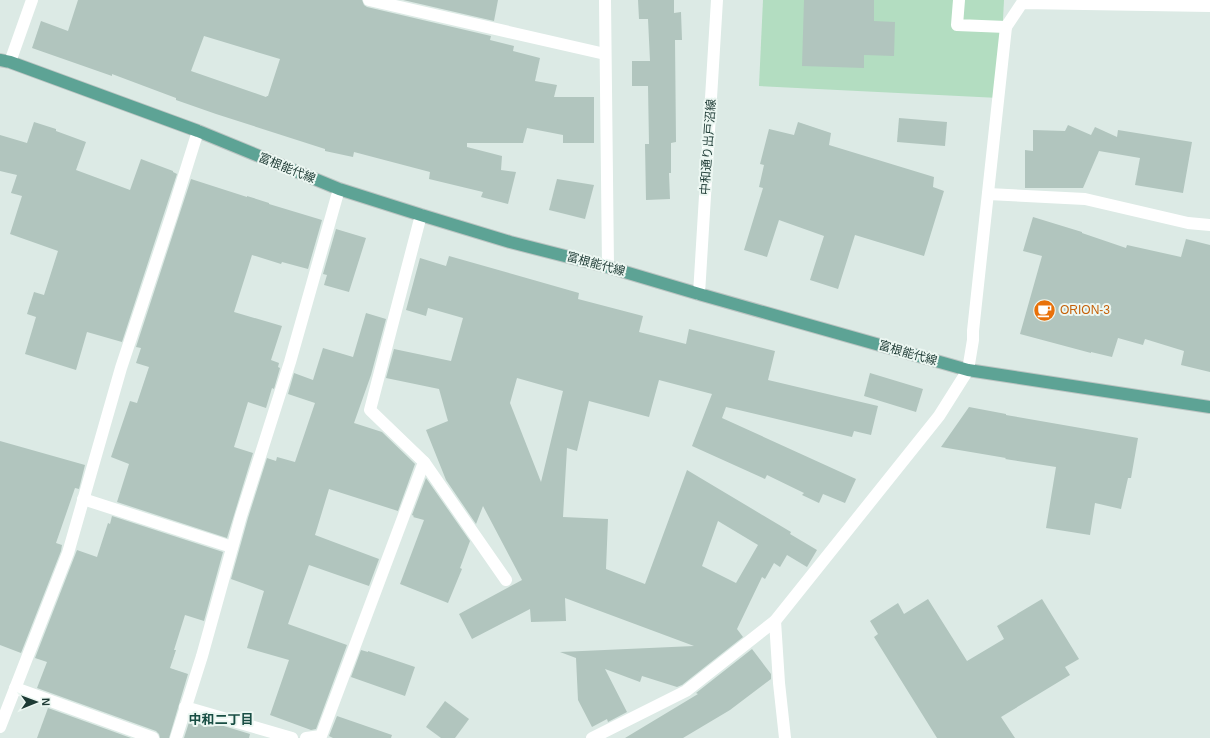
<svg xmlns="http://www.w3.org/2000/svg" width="1210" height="738" font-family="Arial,'Noto Sans JP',sans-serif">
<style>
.green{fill:#b3ddc1}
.building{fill:#b1c5be;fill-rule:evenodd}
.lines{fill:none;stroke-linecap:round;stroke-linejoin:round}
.major-casing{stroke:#bbc4c2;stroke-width:14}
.minor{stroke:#fff;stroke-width:12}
.major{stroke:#5da395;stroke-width:12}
.labels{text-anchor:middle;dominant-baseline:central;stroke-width:4;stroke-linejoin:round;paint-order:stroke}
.street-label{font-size:12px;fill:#1d3a34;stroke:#ecf7f2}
.food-label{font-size:12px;fill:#c56008;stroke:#ecf7f2;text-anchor:start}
.neighbourhood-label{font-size:13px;font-weight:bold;fill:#184d43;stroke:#ecf7f2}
</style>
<rect width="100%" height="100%" fill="#dceae5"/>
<path class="green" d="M763,0H1004L999,98L759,86Z"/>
<g class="building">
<path d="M78,0H362L364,5L367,7L491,36L490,40L514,46L513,51L540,58L535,81L557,85L554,97H594V143H563V135L527,128L523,143H467V147L502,156L501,170L516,172L508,204L481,197L483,192L429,179L430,172L354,152L353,157L325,151V149L216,114L176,100V98L112,74V76L32,48L41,21L68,31ZM204,36L280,59L268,96H267L266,97L191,71Z"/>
<path d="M403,0H498L494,21Z"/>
<path d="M638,0H674V13L681,12L682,40H675L676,142L671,143V173H669L670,199L646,200L645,144H649L648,86H632V61H650L648,19H639Z"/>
<path d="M804,0H874V21L895,22L894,56L864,55V68L802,66Z"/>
<path d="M899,118L947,122L945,146L897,142Z"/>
<path d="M34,122L56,129V131L86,142L76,170L130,190L141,159L173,171V172L177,174L122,342L87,332L76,370L25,354L36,317L27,314L34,292L44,295L58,251L10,234L22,196L11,193L17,175L0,171V135L27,143Z"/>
<path d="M798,122L831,133L829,145L934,177L933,187L944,191L924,256L855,235L838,289L810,280L824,236L779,220L767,257L744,250L763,188L759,187L764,165L760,164L769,129L794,135Z"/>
<path d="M1068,125L1091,135L1095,127L1117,137L1118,130L1192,142L1183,193L1135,185L1140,158L1099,151L1083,188H1025V150L1033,151V130L1065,131Z"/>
<path d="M191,179L247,197V196L269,203V204L322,220L308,269L282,262L281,264L252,255L234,312L282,326L271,360L279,363L278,367L280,368L274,389L272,388L266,408L248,402L234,447L253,453L227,538L117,502L129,464L111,457L130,401L137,403L149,367L136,363L141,348L136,347Z"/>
<path d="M557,179L594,185L585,219L549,210Z"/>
<path d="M1033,217L1082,232V233L1126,248L1127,245L1181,257L1186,239L1210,245V372L1181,365L1184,351L1145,339L1143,345L1118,338L1112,357L1091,352V353L1020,334L1042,256L1023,251Z"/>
<path d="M336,229L366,238L349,292L324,285L327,275L323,274Z"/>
<path d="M449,256L579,293L578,299L643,316L639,332L686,344L689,329L775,351L768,380L878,406L871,435L854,431L852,437L726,407L722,418L856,479L845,503L823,494L819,503L802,495L804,493L767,475L765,479L692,446L712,394L659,380L649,417L589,401L577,451L567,448L563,517L608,519L606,569L645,584L687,470L791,532L790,534L817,550L807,567L787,555L780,567L774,563L765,579L762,577L737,629L743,637L682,685L677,687L642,676L640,682L605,669L627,712L608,722L607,719L592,727L578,700L576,658L560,652L694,646L565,598L566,621L531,622L530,609L472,639L459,614L522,580L483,506L476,524L446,480L426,430L448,421L439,389L386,378L394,349L451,361L463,318L428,308L426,316L406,310L420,258L446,266ZM517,378L563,391L541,482L510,403ZM718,521L758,545L736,583L702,566Z"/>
<path d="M366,313L386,319L371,375L354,423L382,432L415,464L398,511L329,489L315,535L379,559L369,586L309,565L288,624L347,645L316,729L311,730L270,715L289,660L247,648L264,591L231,579L248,518L267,458L276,461L277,457L295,462L315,403L288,394L294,373L313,380L323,348L353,357Z"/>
<path d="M870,373L923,389L916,412L864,396Z"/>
<path d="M969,407L1006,414V415L1138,438L1131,478H1128L1121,509L1095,503L1090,535L1046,528L1056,467L1005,459L1006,458L941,447Z"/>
<path d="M0,441L85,465L79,489L75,488L56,543L62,545L61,551L21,653L0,645Z"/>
<path d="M426,478L470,541L460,568L462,569L448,603L400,584L424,520L413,517L414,516L412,515Z"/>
<path d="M112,516L223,552L204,621L185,615L174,650H176L170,668L188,674L169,738H160L159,734L156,731L37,688L47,662L35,658L77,550L97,557L108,523L110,524Z"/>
<path d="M928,599L967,661L1004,639L997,626L1042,599L1079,659L1065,667L1070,675L1001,717L1015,738H937L874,637L878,634L870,621L898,603L904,614Z"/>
<path d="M752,649L771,674V679L730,710L683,738H625L698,694L696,693Z"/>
<path d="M361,650L368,652V651L415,667L405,696L351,677Z"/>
<path d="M445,701L469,719L455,738H441L426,727Z"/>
<path d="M48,708L131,738H37Z"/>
<path d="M191,716L250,734L249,738H184Z"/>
<path d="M337,716L392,735L391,738H333L329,736Z"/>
</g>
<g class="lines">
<defs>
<path id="major" d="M0,60L10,62L198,131L339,189L421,215L510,242L608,267L699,294L968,370L1210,407"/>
</defs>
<use href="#major" class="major-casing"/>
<g class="minor">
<path d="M369,0L605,54"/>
<path d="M605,0L608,267"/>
<path d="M959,0L957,25L1006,27"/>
<path d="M10,62L32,0"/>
<path d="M988,194L1085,199L1188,223L1210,225"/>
<path d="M421,215L370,410L424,462L506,580"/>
<path d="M699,294L717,0"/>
<path d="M83,499L232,547"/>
<path d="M775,621L779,683L785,738"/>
<path d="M15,688L153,738"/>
<path d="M185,707L292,738"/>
<path d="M0,727L68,553L121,368L172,214L198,131"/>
<path d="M176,738L202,656L241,516L290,362L339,189"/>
<path d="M306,738L321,736L424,462"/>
<path d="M592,738L686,691L775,621L939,416L968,370L973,340V331L1006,27L1022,3L1210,6"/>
</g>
<use href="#major" class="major"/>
</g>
<defs>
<symbol id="cafe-disc" viewBox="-11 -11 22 22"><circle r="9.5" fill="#e8710a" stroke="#ecf7f2"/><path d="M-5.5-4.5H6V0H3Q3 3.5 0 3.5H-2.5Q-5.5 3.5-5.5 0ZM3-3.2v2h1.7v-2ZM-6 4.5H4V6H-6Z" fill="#fff"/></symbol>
</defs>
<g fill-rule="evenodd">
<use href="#cafe-disc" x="1032" y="298" width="25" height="25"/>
</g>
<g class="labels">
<g class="street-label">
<text transform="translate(708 147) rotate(-86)">中和通り出戸沼線</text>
<text transform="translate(287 168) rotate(22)">富根能代線</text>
<text transform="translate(596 264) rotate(15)">富根能代線</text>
<text transform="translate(908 353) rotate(16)">富根能代線</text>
</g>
<g class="food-label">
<text x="1060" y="310">ORION-3</text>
</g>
<g class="neighbourhood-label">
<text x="221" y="719">中和二丁目</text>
</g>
</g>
<g transform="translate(36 702) rotate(89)" stroke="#ecf7f2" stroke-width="3" paint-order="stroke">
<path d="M0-3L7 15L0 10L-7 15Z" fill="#1d3a34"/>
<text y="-6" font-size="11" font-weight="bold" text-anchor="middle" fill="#1d3a34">N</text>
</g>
</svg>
